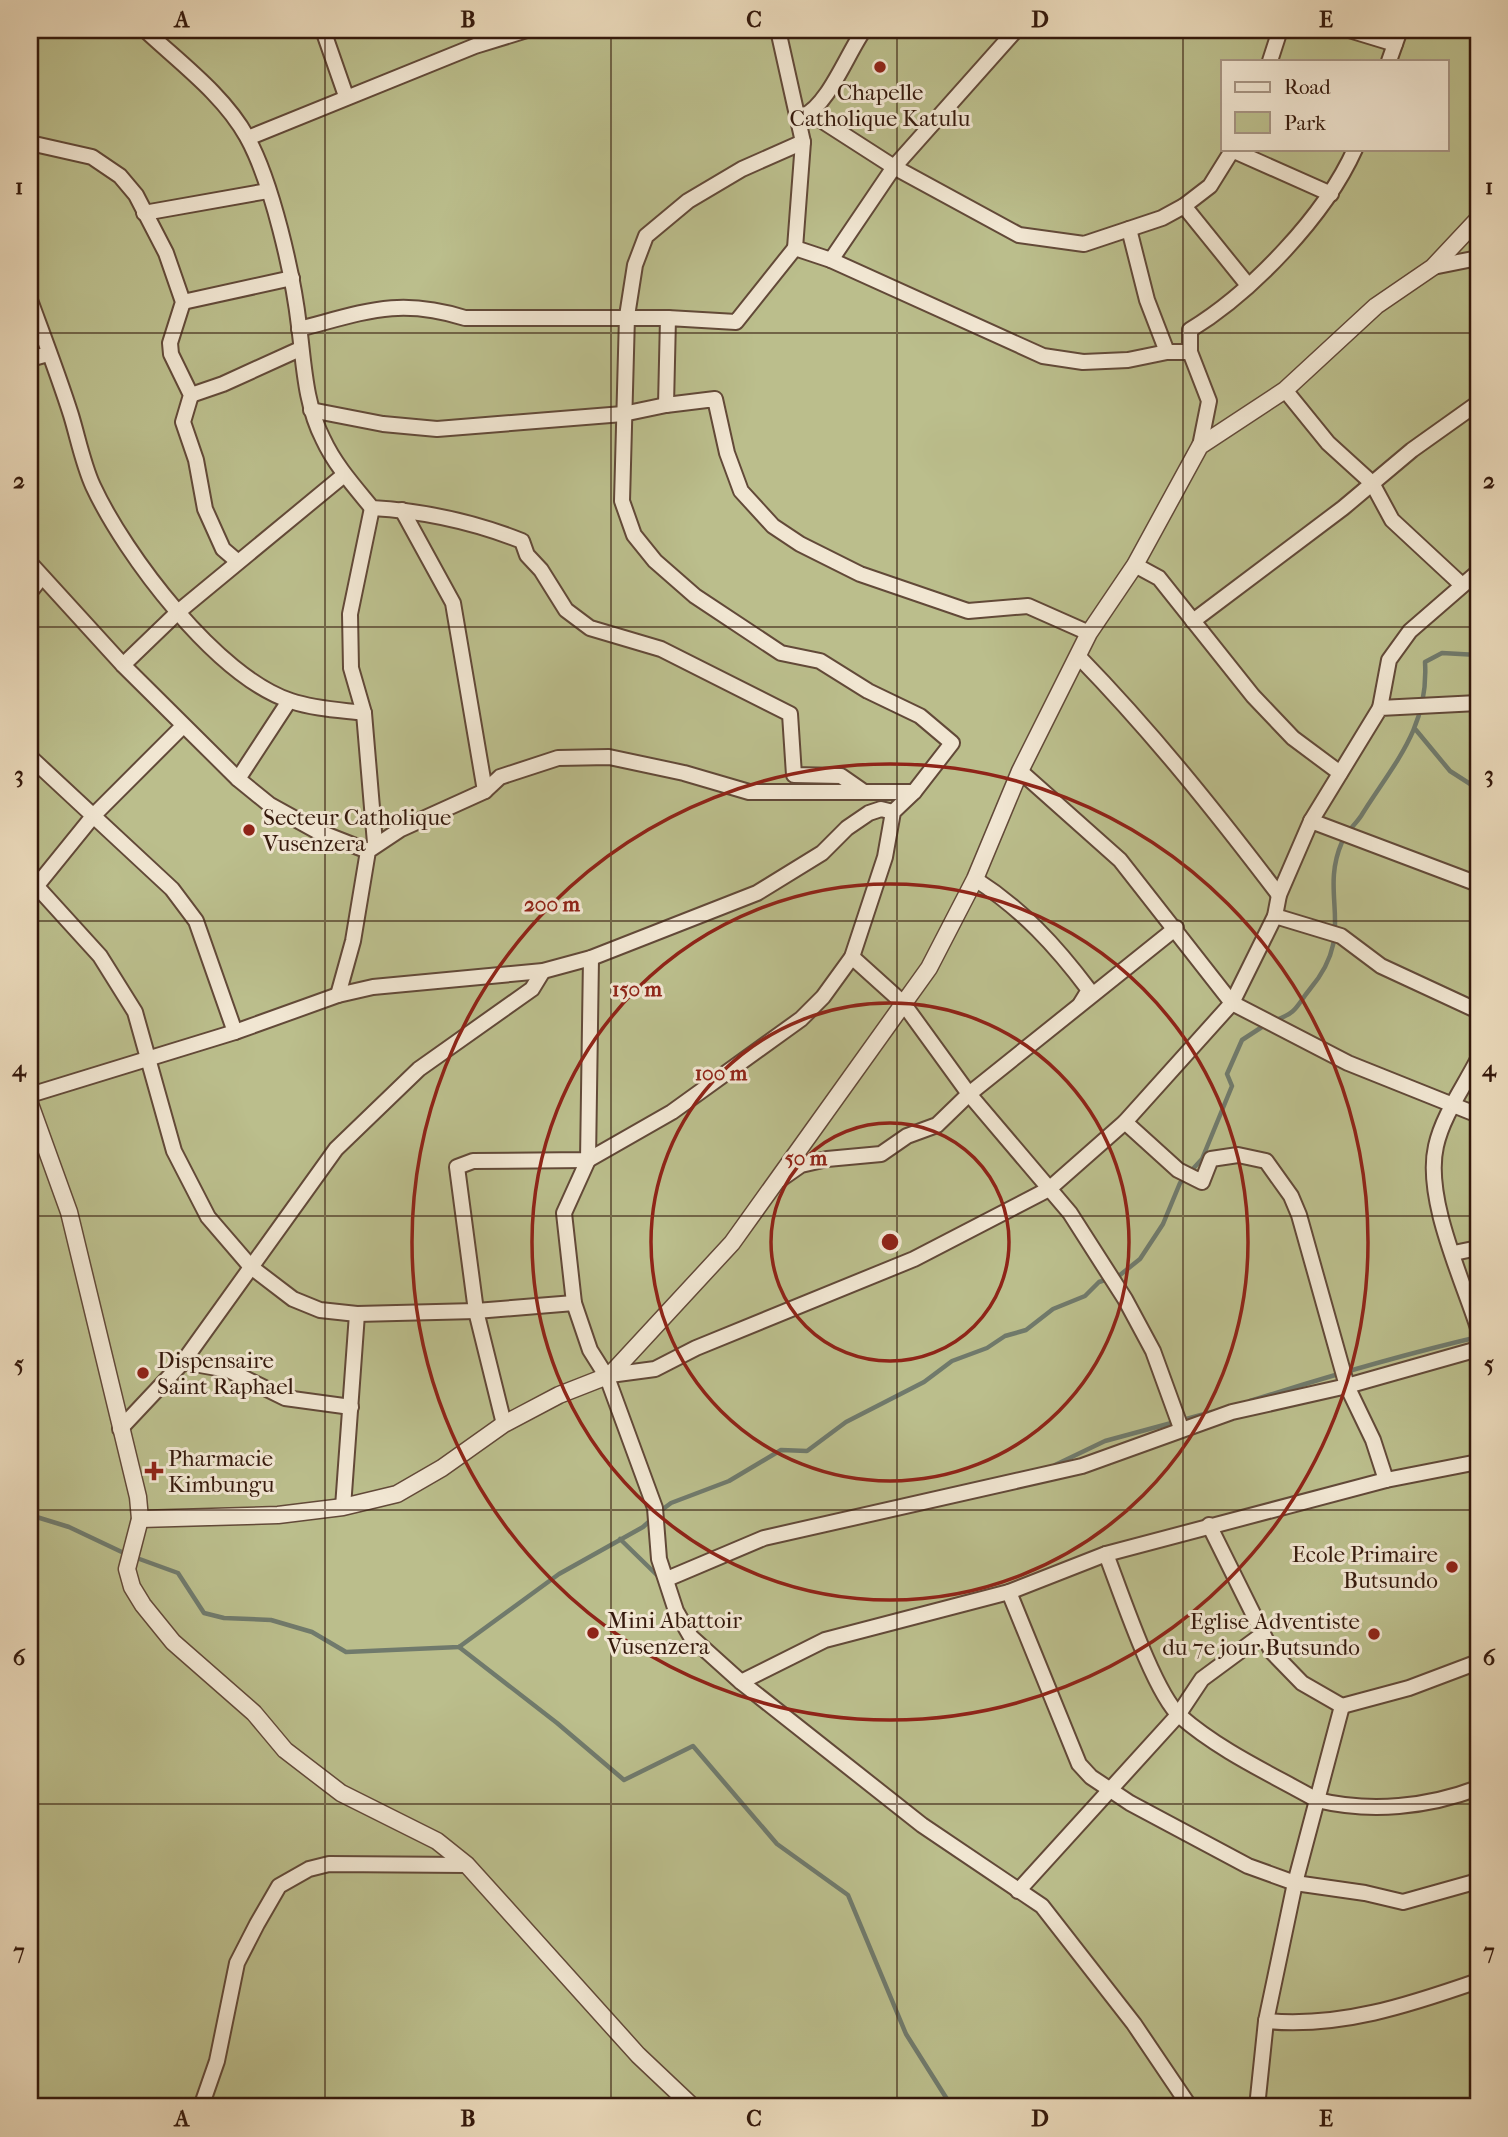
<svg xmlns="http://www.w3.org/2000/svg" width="1508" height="2137" font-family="'IM FELL French Canon',serif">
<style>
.green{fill:#bbbe8c;stroke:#786c4c;stroke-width:2;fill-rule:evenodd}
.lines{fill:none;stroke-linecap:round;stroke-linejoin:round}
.stream{stroke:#707a6c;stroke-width:4.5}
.minor-casing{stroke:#624938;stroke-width:18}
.tertiary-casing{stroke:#624938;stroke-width:19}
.minor{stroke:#f1e6d2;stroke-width:14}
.tertiary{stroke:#f1e6d2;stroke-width:16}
.grid{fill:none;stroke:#35190c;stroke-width:2;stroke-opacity:0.55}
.ring{fill:none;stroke:#8f2418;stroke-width:3.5}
.poi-dot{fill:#8f2418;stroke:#f1e6d2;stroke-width:2.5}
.labels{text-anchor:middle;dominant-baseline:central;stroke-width:6;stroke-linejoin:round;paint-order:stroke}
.poi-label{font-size:23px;fill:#35190c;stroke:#f1e6d2;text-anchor:start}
.centre{fill:#8f2418;stroke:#f1e6d2;stroke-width:3.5}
.ring-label{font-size:21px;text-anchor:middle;font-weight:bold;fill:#8f2418;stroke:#f1e6d2;stroke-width:6;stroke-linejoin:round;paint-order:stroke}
.neatline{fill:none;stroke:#35190c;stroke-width:2.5}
.grid-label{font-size:23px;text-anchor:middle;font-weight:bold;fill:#35190c}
</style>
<rect width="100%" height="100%" fill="#ead9ba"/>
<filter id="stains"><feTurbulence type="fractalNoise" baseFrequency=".00286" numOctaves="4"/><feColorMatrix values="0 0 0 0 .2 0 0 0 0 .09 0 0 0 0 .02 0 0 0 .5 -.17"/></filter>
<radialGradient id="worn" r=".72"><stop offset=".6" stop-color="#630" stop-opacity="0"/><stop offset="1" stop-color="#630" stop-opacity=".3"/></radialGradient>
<path class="green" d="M30,30H1478V2107H30ZM1223,61H1447V149H1223Z"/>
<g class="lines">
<g class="stream">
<path d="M1416,730L1450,771L1478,789"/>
<path d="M1276,1020C1298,1012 1296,1006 1310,989C1358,932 1318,897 1342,842C1346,832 1355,825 1361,816C1394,763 1429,728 1425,662L1442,653L1478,655"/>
<path d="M1250,1401C1326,1377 1401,1355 1478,1337"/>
<path d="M1055,1465L1105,1441L1212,1412"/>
<path d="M659,1512L671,1503L729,1481L781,1450L807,1451L846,1422L924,1382L952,1361L987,1348L1005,1336L1026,1330L1053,1309L1085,1296L1099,1282L1120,1275L1140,1259L1163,1224L1180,1183L1202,1159L1232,1086L1227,1074L1242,1040L1265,1025"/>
<path d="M30,1515L69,1527L126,1554"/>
<path d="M620,1539L660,1578"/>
<path d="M134,1557L178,1573L204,1613L224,1618L271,1620L312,1632L346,1652L459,1647L559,1574L643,1527L653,1518"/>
<path d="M459,1647L557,1723L624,1780L693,1746L777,1844L848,1895L906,2034L952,2107"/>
</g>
<defs>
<g id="minor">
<path d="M145,30C179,62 224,95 247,137C272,182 293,274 299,326C304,364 305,404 323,439C335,465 354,486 372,508C424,511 474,522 522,541L527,555L541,570L566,610L590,628L661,649L790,714L794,775L841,776L864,792"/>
<path d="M323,30L346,96"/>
<path d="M778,30L803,142L795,248L831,260L1043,356L1083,362L1128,360L1167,352H1190L1209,401L1200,446"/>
<path d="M1349,30L1395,44"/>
<path d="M1270,61L1280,30"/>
<path d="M1389,61L1400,30"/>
<path d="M810,113L894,167L1019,235L1084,244L1162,218L1184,206L1210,186L1233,149"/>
<path d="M803,116C828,106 848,52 864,30"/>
<path d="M248,138L475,46L527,30"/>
<path d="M30,143L92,157L120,176L136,195L166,253L183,302L170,343L171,354L191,395L183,422L196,460L205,509L223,549L237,561"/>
<path d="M1232,150L1331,194"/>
<path d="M1184,206L1247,284"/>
<path d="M144,213L268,191"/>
<path d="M1129,229L1147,300L1167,352"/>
<path d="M795,248L736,322L668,318L666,405L715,399L727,453L741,491L773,526L800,544L860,574L968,611L1028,606L1089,633"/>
<path d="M831,260L894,167L1016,30"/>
<path d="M1433,267L1478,258"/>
<path d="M30,300C44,338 59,377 71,415C78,438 83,464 93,486C125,555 217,677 291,701C315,709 340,710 364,713"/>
<path d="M183,302L292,278"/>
<path d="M299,329C365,312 398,297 465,318H668"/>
<path d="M1190,352V330C1252,292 1325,216 1355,149"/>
<path d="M30,359L48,354"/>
<path d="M1285,390L1328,443L1372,483L1392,520L1462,585"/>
<path d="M191,395L223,384L300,349"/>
<path d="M311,410L383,424L437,429L623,414L666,405"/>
<path d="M372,508L350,614L351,668L364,713L375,843"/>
<path d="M402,510L453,603L485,791"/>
<path d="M30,563L123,665L238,779L270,805L317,831L368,851"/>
<path d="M1135,565L1159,578L1253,696L1293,738L1340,773"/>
<path d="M30,592L41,578"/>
<path d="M1193,621L1343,508L1412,450L1478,403"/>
<path d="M1079,657C1152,732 1216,812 1279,895"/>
<path d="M123,665L178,612L344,475"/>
<path d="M1380,708L1389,660L1410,631L1478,572"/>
<path d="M30,757L172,889L196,921L235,1032"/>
<path d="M1020,771L1120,860L1232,1003L1348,1063L1478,1115"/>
<path d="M238,779L289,701"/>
<path d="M1311,821L1478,884"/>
<path d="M30,879L100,956L135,1012L174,1151L208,1217L251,1267L293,1299L320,1310L357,1314L476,1311L574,1303"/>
<path d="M975,879C1022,909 1056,946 1089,990L1081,1003"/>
<path d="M30,894L94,815L183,726"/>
<path d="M1275,916L1341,936L1381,966L1478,1011"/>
<path d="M852,957L903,1003L969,1094L1070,1213L1125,1299L1153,1351L1181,1428"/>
<path d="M591,958L588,1160L564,1213L574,1303L590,1350L607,1377L655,1508L659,1559L676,1611L691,1637L741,1682L922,1825L1042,1906L1134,2024L1190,2107"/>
<path d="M338,995L353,941L368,851L401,829L485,791L500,777L558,758L609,757L684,773L749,792H914"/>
<path d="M1478,1059C1464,1087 1443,1115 1436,1146C1424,1198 1462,1278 1478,1328"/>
<path d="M30,1095L235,1032L338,995L373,987L543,971L591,958L757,893L822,853L847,828L869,813L881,809L893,812"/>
<path d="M1125,1122L1178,1170L1202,1182L1211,1159L1238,1155L1266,1161L1291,1196L1299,1215L1347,1386L1373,1440L1386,1480"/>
<path d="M781,1179L801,1165L827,1159L881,1154L907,1136L937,1125L969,1094L1176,928"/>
<path d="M1454,1253L1478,1248"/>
<path d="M183,1362L228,1370L285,1398L351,1407"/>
<path d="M610,1375L655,1369L696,1348L914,1259L1049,1189L1125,1122L1232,1003L1275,916L1279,895L1311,821L1380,708L1478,703"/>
<path d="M504,1424L476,1311L457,1167L473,1161L588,1160L672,1112L801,1019L823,997L852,957L885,857L893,812L914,792L952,743L920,716L868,691L820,661L781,653L695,596L655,561L634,535L622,501L627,316L635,265L646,236L688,201L742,169L803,142"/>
<path d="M120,1429L183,1362L336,1149L419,1069L532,989L543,971"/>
<path d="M343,1507L357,1314"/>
<path d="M1209,1525L1272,1652L1302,1683L1342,1706L1409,1688L1478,1662"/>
<path d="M1106,1554C1120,1590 1154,1693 1180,1716C1220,1751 1271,1774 1317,1800C1371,1813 1428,1807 1478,1788"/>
<path d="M667,1579L764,1538L1082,1466L1232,1412L1347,1386L1478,1349"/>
<path d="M1009,1592L1079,1764L1091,1777L1130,1803L1248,1866L1295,1883L1365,1893L1403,1902L1478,1881"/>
<path d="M741,1682L825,1640L1009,1592L1106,1554L1386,1480L1478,1462"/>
<path d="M1018,1891L1178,1715L1202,1679L1263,1634"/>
<path d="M1266,2021C1340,2028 1409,2005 1478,1981"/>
<path d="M201,2107L217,2061L237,1963L257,1924L279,1886L309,1869L329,1864L467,1865"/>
<path d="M1257,2107L1266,2021L1295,1883L1342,1706"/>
</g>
<g id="tertiary">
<path d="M30,1104L69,1212L138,1497L140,1519L127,1569L132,1587L143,1605L173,1642L254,1713L285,1750L341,1793L437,1841L467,1865L638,2055L693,2107"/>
<path d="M140,1519L278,1515L343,1507L397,1494L442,1468L504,1424L559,1395L610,1375L732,1243L929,968L975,879L1020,771L1089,633L1135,565L1200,446L1285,390L1376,306L1433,267L1478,219"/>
</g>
</defs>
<use href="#minor" class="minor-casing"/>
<use href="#tertiary" class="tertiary-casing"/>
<use href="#minor" class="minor"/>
<use href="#tertiary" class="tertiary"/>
</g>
<path class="grid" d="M325,30V2107M611,30V2107M897,30V2107M1183,30V2107M30,333H1478M30,627H1478M30,921H1478M30,1216H1478M30,1510H1478M30,1804H1478"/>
<g class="ring">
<circle cx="890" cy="1242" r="119"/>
<circle cx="890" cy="1242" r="239"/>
<circle cx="890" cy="1242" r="358"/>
<circle cx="890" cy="1242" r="478"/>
</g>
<g class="poi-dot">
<circle cx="880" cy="67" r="7"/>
<circle cx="249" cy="830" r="7"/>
<circle cx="143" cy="1373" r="7"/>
<path d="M150.5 1460.5h7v7h7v7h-7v7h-7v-7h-7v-7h7z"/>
<circle cx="1452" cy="1567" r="7"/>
<circle cx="593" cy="1633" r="7"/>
<circle cx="1374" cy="1634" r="7"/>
</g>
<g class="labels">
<g class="poi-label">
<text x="880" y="92" text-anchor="middle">Chapelle<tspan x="880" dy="26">Catholique Katulu</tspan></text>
<text x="263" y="817">Secteur Catholique<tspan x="263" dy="26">Vusenzera</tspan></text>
<text x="157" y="1360">Dispensaire<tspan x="157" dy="26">Saint Raphael</tspan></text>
<text x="168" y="1458">Pharmacie<tspan x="168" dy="26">Kimbungu</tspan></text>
<text x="1438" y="1554" text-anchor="end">Ecole Primaire<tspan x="1438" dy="26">Butsundo</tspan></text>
<text x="607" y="1620">Mini Abattoir<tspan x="607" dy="26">Vusenzera</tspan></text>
<text x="1360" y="1621" text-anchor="end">Eglise Adventiste<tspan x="1360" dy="26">du 7e jour Butsundo</tspan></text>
</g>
</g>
<circle cx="890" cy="1242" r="10" class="centre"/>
<g class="ring-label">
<text x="552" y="911">200 m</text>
<text x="637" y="996">150 m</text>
<text x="721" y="1080">100 m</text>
<text x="806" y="1165">50 m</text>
</g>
<rect width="1508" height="2137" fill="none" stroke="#ead9ba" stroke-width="77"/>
<rect x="1221" y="60" width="228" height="91" fill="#f1e6d2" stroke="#a69483" stroke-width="2"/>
<rect x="1235" y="82" width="35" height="10" fill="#f1e6d2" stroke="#a69483" stroke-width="2"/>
<text x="1284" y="94" font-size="21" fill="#35190c">Road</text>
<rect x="1235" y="112" width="35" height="21" fill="#bbbe8c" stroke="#a69483" stroke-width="2"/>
<text x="1284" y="130" font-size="21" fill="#35190c">Park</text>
<rect x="38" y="38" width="1432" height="2060" class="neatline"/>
<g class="grid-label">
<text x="182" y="27">A</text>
<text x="468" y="27">B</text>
<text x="754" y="27">C</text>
<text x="1040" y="27">D</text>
<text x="1326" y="27">E</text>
<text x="19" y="194">1</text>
<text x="1489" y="194">1</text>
<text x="19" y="488">2</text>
<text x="1489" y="488">2</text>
<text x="19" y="782">3</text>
<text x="1489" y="782">3</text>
<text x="19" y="1076">4</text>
<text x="1489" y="1076">4</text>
<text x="19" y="1371">5</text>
<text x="1489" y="1371">5</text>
<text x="19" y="1665">6</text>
<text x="1489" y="1665">6</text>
<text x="19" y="1959">7</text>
<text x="1489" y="1959">7</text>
<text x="182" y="2126">A</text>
<text x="468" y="2126">B</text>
<text x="754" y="2126">C</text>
<text x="1040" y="2126">D</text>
<text x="1326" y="2126">E</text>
</g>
<rect width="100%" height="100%" filter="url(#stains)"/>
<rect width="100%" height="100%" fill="url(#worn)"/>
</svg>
